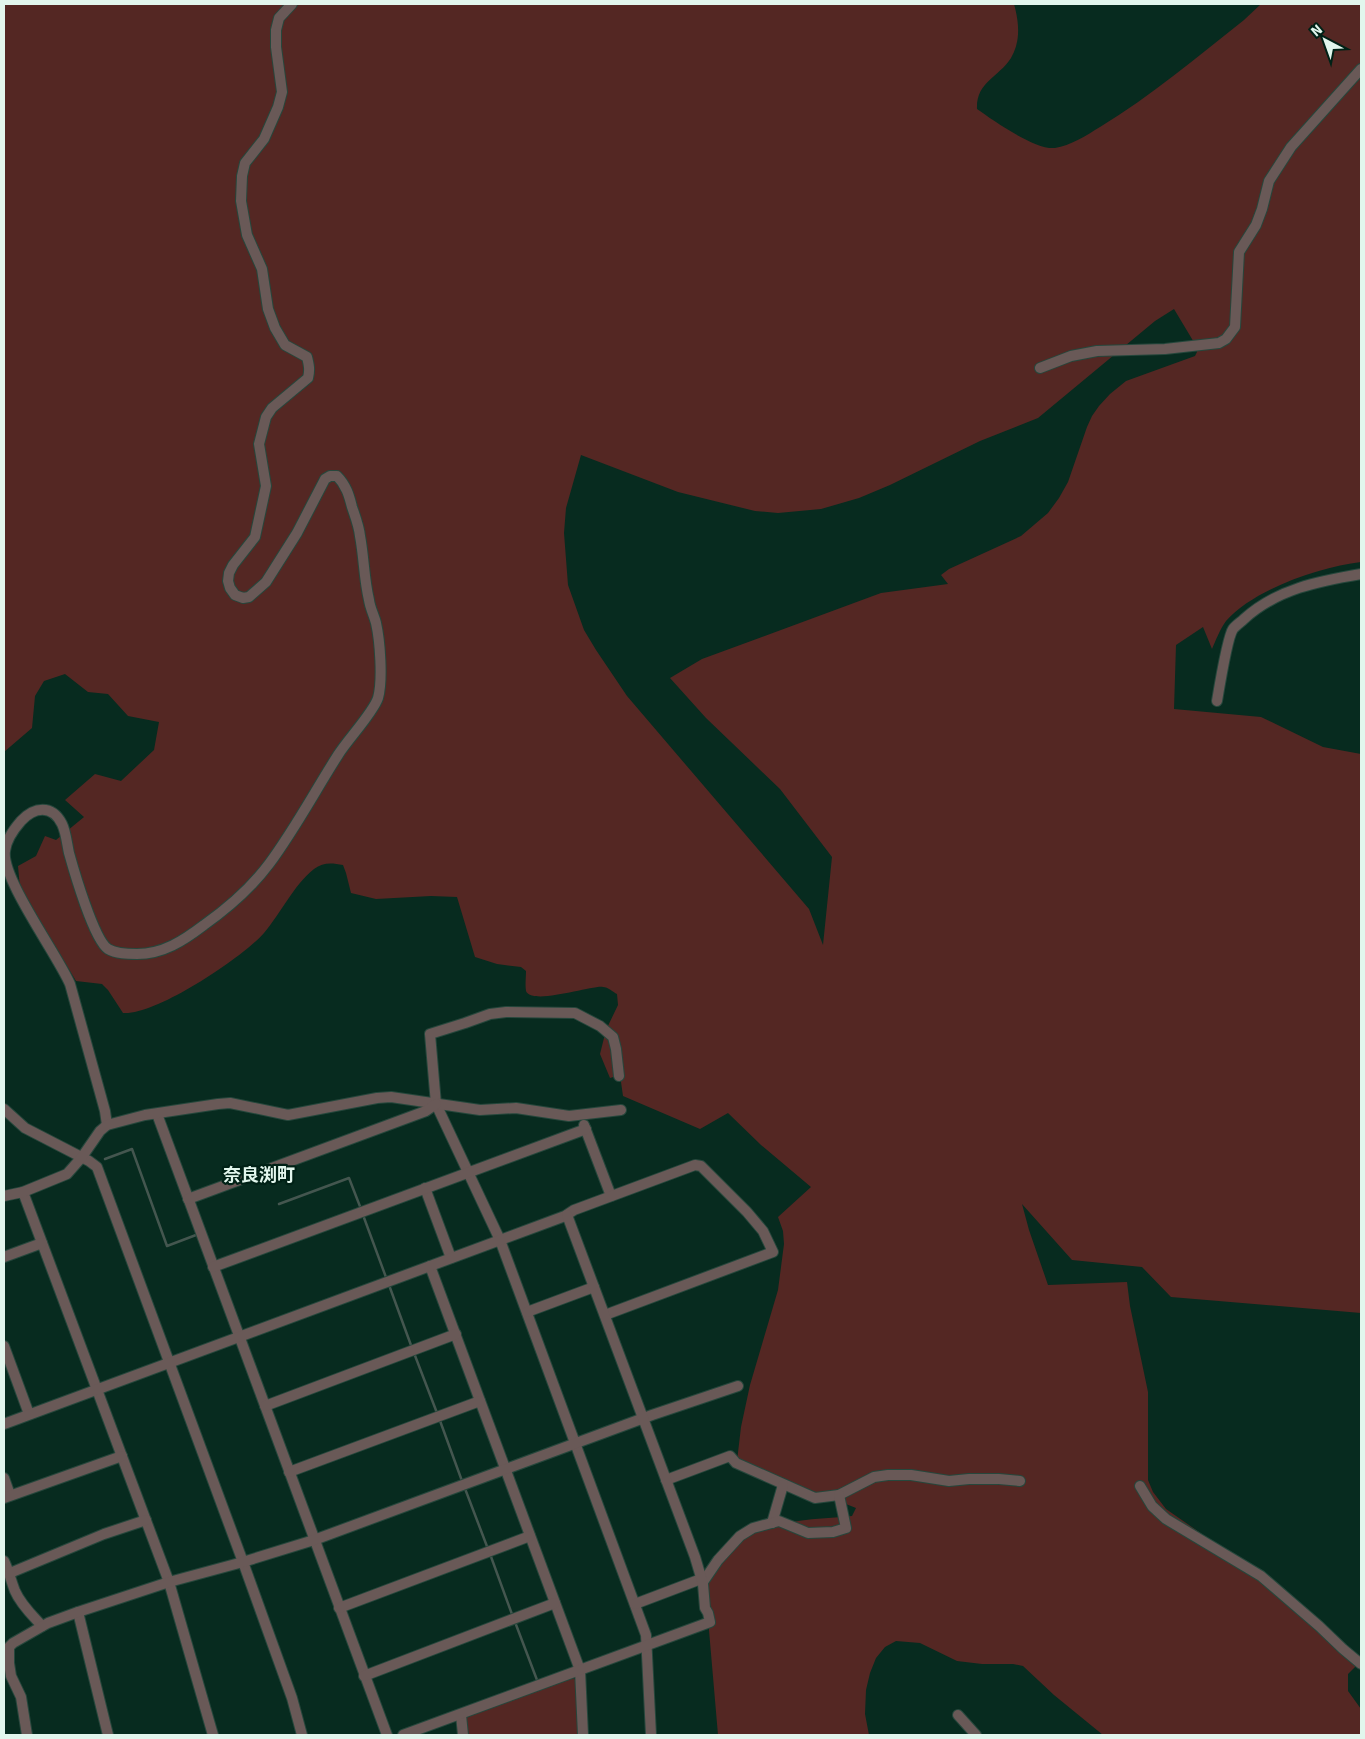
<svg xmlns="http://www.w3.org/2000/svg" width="1365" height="1739" font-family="Signika,'Noto Sans JP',sans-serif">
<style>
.green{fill:#542723;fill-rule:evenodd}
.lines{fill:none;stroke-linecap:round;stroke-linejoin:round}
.stream{stroke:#44564f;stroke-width:2.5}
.minor-casing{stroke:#26473c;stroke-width:12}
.minor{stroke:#695957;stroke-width:10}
.labels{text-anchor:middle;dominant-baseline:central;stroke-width:4.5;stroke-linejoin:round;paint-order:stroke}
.quarter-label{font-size:18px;font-weight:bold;fill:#e2f6ed;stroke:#002116}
</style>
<rect width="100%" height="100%" fill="#072b1f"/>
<g class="green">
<path d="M6,4H1014C1019,22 1021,41 1011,58C998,78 976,82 977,109C994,121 1035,150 1055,148C1070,146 1087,135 1100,127C1151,96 1197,57 1244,20L1261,4H1361V562C1320,567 1254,589 1226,621C1220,629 1216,640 1212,649L1203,627L1176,645L1174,709L1261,717L1323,747L1361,754V1313L1171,1297L1142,1267L1072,1260L1022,1204L1029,1230L1048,1285L1127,1282L1130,1306L1148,1392V1480L1153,1492L1166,1509L1281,1589L1358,1664L1348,1674V1691L1361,1709V1735H1103L1054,1695L1023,1666L1013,1664H982L957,1661L920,1643L896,1641L885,1647L876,1658L870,1673L866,1690L865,1714L869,1735H718L704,1572C713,1563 722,1553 732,1545C770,1519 809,1520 852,1516L856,1508L737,1461L741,1427L750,1385L778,1290L784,1244L783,1231L778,1217L811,1187L761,1145L728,1113L700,1129L623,1096L620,1075L610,1078L600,1054L606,1030L618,1005L617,994C613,992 608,987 603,987C592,985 532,1006 526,991C525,985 526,977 526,971L521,967L497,964L475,957L457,897L431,896L376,899L351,893L346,873L343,865C332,863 323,862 314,869C293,886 281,913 264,933C242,958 155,1016 123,1013L108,990L102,984L76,981L20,888L18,866L36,856L45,836L56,840L84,817L65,800L95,774L121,781L154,750L159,722L128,716L108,694L88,692L65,674L44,681L35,696L32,728L4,752V7ZM1174,309L1195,344L1197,352L1195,356L1126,381L1110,394L1099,406L1092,416L1087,427L1068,482L1059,498L1048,513L1021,536L949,569L941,575L948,584L881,593L702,659L670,678L706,718L780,789L832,857L823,945L809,909L627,696L596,650L584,630L568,585L564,533L566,508L581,455L678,492L755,511L778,513L821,509L859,498L890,485L980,441L1038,418L1155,321Z"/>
<path d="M572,1677L578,1682L580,1735H465L463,1721L468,1714Z"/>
</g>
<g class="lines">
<g class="stream">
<path d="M105,1159L132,1149L167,1246L196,1235"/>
<path d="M279,1204L349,1178L361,1209"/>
<path d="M363,1215L387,1280"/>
<path d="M389,1285L412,1348"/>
<path d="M414,1353L437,1413"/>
<path d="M439,1418L462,1481"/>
<path d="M464,1486L488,1549"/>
<path d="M490,1554L513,1617"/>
<path d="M515,1622L537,1680"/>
</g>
<defs>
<g id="minor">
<path d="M1040,368L1071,356L1097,351L1165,349L1219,343L1226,339L1235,327L1239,252L1256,225L1262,209L1269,181L1291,147L1361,69"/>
<path d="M1217,701C1219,689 1228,636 1233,629C1236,625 1241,622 1244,619C1277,589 1319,581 1361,574"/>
<path d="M619,1076L616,1049L613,1037L600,1026L575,1013L506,1012L490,1014L465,1023L430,1034L436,1104L500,1240L646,1635L651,1735"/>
<path d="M4,1109L25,1128L89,1161L97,1167L243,1562L292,1698L302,1735"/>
<path d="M157,1114L387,1735"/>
<path d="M107,1125L105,1111L70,984C57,954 1,878 5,851C6,841 14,829 21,821C34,807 52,804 62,824C66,832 67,844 69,853C74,871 94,940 108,949C116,954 128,954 137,954C163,954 183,941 204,925C228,908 251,888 269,864C295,829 315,791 338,755C348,739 373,713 378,698C383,680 380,641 376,623C374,615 370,608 369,600C364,579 364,557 360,536C359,526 355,516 352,507C349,495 346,485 337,476H330L325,479L297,533L266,582L249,597L243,598L235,595L230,588L228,581L229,573L233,565L255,537L266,486L259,444L266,417L272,408L308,378C310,370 309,365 307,357L285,345L275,328L268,309L262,269L247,235L241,201L242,176L245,163L264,139L278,107L282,92L276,47V30L279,18L292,4"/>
<path d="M584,1125L611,1196"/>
<path d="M425,1188L451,1258"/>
<path d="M23,1192L169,1582L213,1735"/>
<path d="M4,1196L23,1192L67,1174L82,1157L100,1131L107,1125L145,1115L218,1104L230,1103L288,1115L377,1098L391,1097L480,1110L516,1108L569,1116L621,1110"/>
<path d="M188,1199L426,1111L436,1104"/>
<path d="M4,1257L42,1243"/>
<path d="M430,1266L580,1670L583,1735"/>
<path d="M213,1267L586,1129"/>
<path d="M527,1312L594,1287"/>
<path d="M4,1346L29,1414"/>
<path d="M265,1406L456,1334"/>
<path d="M4,1424L565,1216L574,1210L695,1165L701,1166L747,1212L763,1231L773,1252L605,1315"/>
<path d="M289,1472L480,1401"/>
<path d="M4,1478L10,1495"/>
<path d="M666,1480L730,1456L736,1463L815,1498L839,1495L874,1477L888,1475H911L949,1481L969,1479H999L1020,1481"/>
<path d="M1140,1486L1152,1506L1166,1519L1261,1576L1319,1626L1343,1649L1361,1664"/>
<path d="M4,1498L122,1456"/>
<path d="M772,1523L783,1485"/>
<path d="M4,1561C9,1571 11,1581 15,1591C21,1605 33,1616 42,1626"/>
<path d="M10,1573L104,1534L146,1520"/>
<path d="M703,1582L718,1560L740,1536L753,1528L779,1521L808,1533L833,1532L846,1528L839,1495"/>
<path d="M635,1604L701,1579"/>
<path d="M339,1608L530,1536"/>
<path d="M78,1612L108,1735"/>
<path d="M364,1676L555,1603"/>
<path d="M461,1715L463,1735"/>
<path d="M958,1715L976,1735"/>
<path d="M27,1735L21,1697L11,1676L9,1663V1647L13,1643L48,1623L78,1612L169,1582L243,1562L314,1540L652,1415L738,1386"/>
<path d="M403,1735L710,1622L708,1613L705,1608L703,1584L695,1557L567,1215"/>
</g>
</defs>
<use href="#minor" class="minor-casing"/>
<use href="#minor" class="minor"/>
</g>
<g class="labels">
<g class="quarter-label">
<text x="259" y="1175">奈良渕町</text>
</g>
</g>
<rect width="1365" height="1739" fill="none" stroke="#e2f6ed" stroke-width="10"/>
<g transform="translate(1325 40) rotate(319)" stroke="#002116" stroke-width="4" paint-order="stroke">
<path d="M0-4L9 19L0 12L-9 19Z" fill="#e2f6ed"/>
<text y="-8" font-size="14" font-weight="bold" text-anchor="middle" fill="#e2f6ed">N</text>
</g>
</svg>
